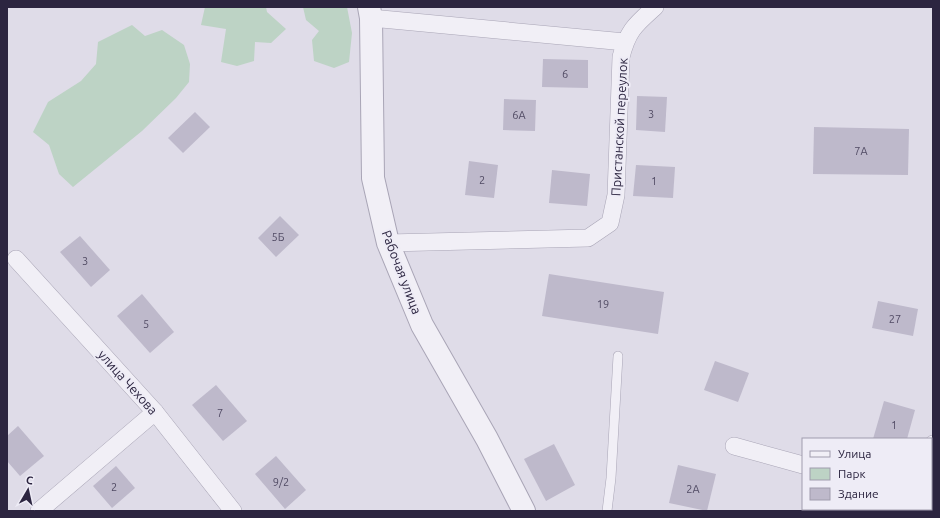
<svg xmlns="http://www.w3.org/2000/svg" width="940" height="518" font-family="Ubuntu,sans-serif">
<style>
.green{fill:#bdd3c5}
.building{fill:#beb9cb}
.lines{fill:none;stroke-linecap:round;stroke-linejoin:round}
.service-casing{stroke:#a9a5b6;stroke-width:10}
.minor-casing{stroke:#a9a5b6;stroke-width:18}
.tertiary-casing{stroke:#a9a5b6;stroke-width:24}
.service{stroke:#f1eff6;stroke-width:9}
.minor{stroke:#f1eff6;stroke-width:17}
.tertiary{stroke:#f1eff6;stroke-width:22}
.labels{text-anchor:middle;dominant-baseline:central;stroke-width:4;stroke-linejoin:round;paint-order:stroke}
.number-label{font-size:11px;fill:#504a63}
.street-label{font-size:13px;fill:#2c2540;stroke:#eeecf6}
</style>
<rect width="100%" height="100%" fill="#dfdce8"/>
<g class="green">
<path d="M205,7H266L267,12L286,29L271,43L255,42L254,61L237,66L221,62L226,29L201,25Z"/>
<path d="M303,7H347L352,33L349,62L334,68L314,61L312,40L319,31L306,20Z"/>
<path d="M132,25L145,36L162,30L184,45L190,64L189,82L176,98L142,131L73,187L59,174L49,145L33,132L48,102L81,81L96,64L98,42Z"/>
</g>
<g class="building">
<path d="M543,59L588,60V88L542,87Z"/>
<path d="M637,96L667,97L665,132L636,130Z"/>
<path d="M504,99L536,100L535,131L503,130Z"/>
<path d="M195,112L210,127L183,153L168,138Z"/>
<path d="M814,127L909,129L908,175L813,174Z"/>
<path d="M469,161L498,165L494,198L465,195Z"/>
<path d="M636,165L675,167L673,198L633,196Z"/>
<path d="M552,170L590,174L587,206L549,203Z"/>
<path d="M280,216L299,235L276,257L258,238Z"/>
<path d="M80,236L110,270L91,287L60,252Z"/>
<path d="M549,274L664,292L658,334L542,316Z"/>
<path d="M142,294L174,332L150,353L117,316Z"/>
<path d="M878,301L918,309L913,336L872,328Z"/>
<path d="M715,361L749,373L738,402L704,390Z"/>
<path d="M216,385L247,421L223,441L192,405Z"/>
<path d="M884,401L915,410L907,439H873Z"/>
<path d="M18,426L44,456L20,476L7,461V436Z"/>
<path d="M554,444L575,485L546,501L524,459Z"/>
<path d="M276,456L306,490L285,509L255,474Z"/>
<path d="M678,465L716,474L707,511L669,503Z"/>
<path d="M116,466L135,488L112,508L93,486Z"/>
</g>
<g class="lines">
<defs>
<path id="service" d="M607,511L611,478L618,356"/>
<g id="minor">
<path d="M371,18L625,42"/>
<path d="M388,243L588,238L610,223L616,195L621,57C628,30 635,25 655,7"/>
<path d="M16,259L155,412L233,511"/>
<path d="M734,446L803,465"/>
<path d="M931,469L933,444"/>
<path d="M931,499L933,500"/>
<path d="M39,511L155,412"/>
</g>
<path id="tertiary" d="M369,7L371,18L373,178L388,243L422,325L487,439L524,511"/>
</defs>
<use href="#service" class="service-casing"/>
<use href="#minor" class="minor-casing"/>
<use href="#tertiary" class="tertiary-casing"/>
<use href="#service" class="service"/>
<use href="#minor" class="minor"/>
<use href="#tertiary" class="tertiary"/>
</g>
<g class="labels">
<g class="number-label">
<text x="565" y="74">6</text>
<text x="651" y="114">3</text>
<text x="519" y="115">6А</text>
<text x="861" y="151">7А</text>
<text x="482" y="180">2</text>
<text x="654" y="181">1</text>
<text x="278" y="237">5Б</text>
<text x="85" y="261">3</text>
<text x="603" y="304">19</text>
<text x="895" y="319">27</text>
<text x="146" y="324">5</text>
<text x="220" y="413">7</text>
<text x="894" y="425">1</text>
<text x="281" y="482">9/2</text>
<text x="114" y="487">2</text>
<text x="693" y="489">2А</text>
</g>
<g class="street-label">
<text transform="translate(619 127) rotate(-87)">Пристанской переулок</text>
<text transform="translate(402 272) rotate(69)">Рабочая улица</text>
<text transform="translate(128 382) rotate(48)">улица Чехова</text>
</g>
</g>
<rect width="940" height="518" fill="none" stroke="#2c2540" stroke-width="16"/>
<rect x="802" y="438" width="130" height="72" fill="#eeecf6" stroke="#a09cad"/>
<rect x="810" y="451" width="20" height="6" fill="#f1eff6" stroke="#a09cad"/>
<text x="838" y="458" font-size="12" fill="#2c2540">Улица</text>
<rect x="810" y="468" width="20" height="12" fill="#bdd3c5" stroke="#a09cad"/>
<text x="838" y="478" font-size="12" fill="#2c2540">Парк</text>
<rect x="810" y="488" width="20" height="12" fill="#beb9cb" stroke="#a09cad"/>
<text x="838" y="498" font-size="12" fill="#2c2540">Здание</text>
<g transform="translate(28 490) rotate(9)" stroke="#eeecf6" stroke-width="3" paint-order="stroke">
<path d="M0-3L7 15L0 10L-7 15Z" fill="#2c2540"/>
<text y="-6" font-size="11" font-weight="bold" text-anchor="middle" fill="#2c2540">С</text>
</g>
</svg>
